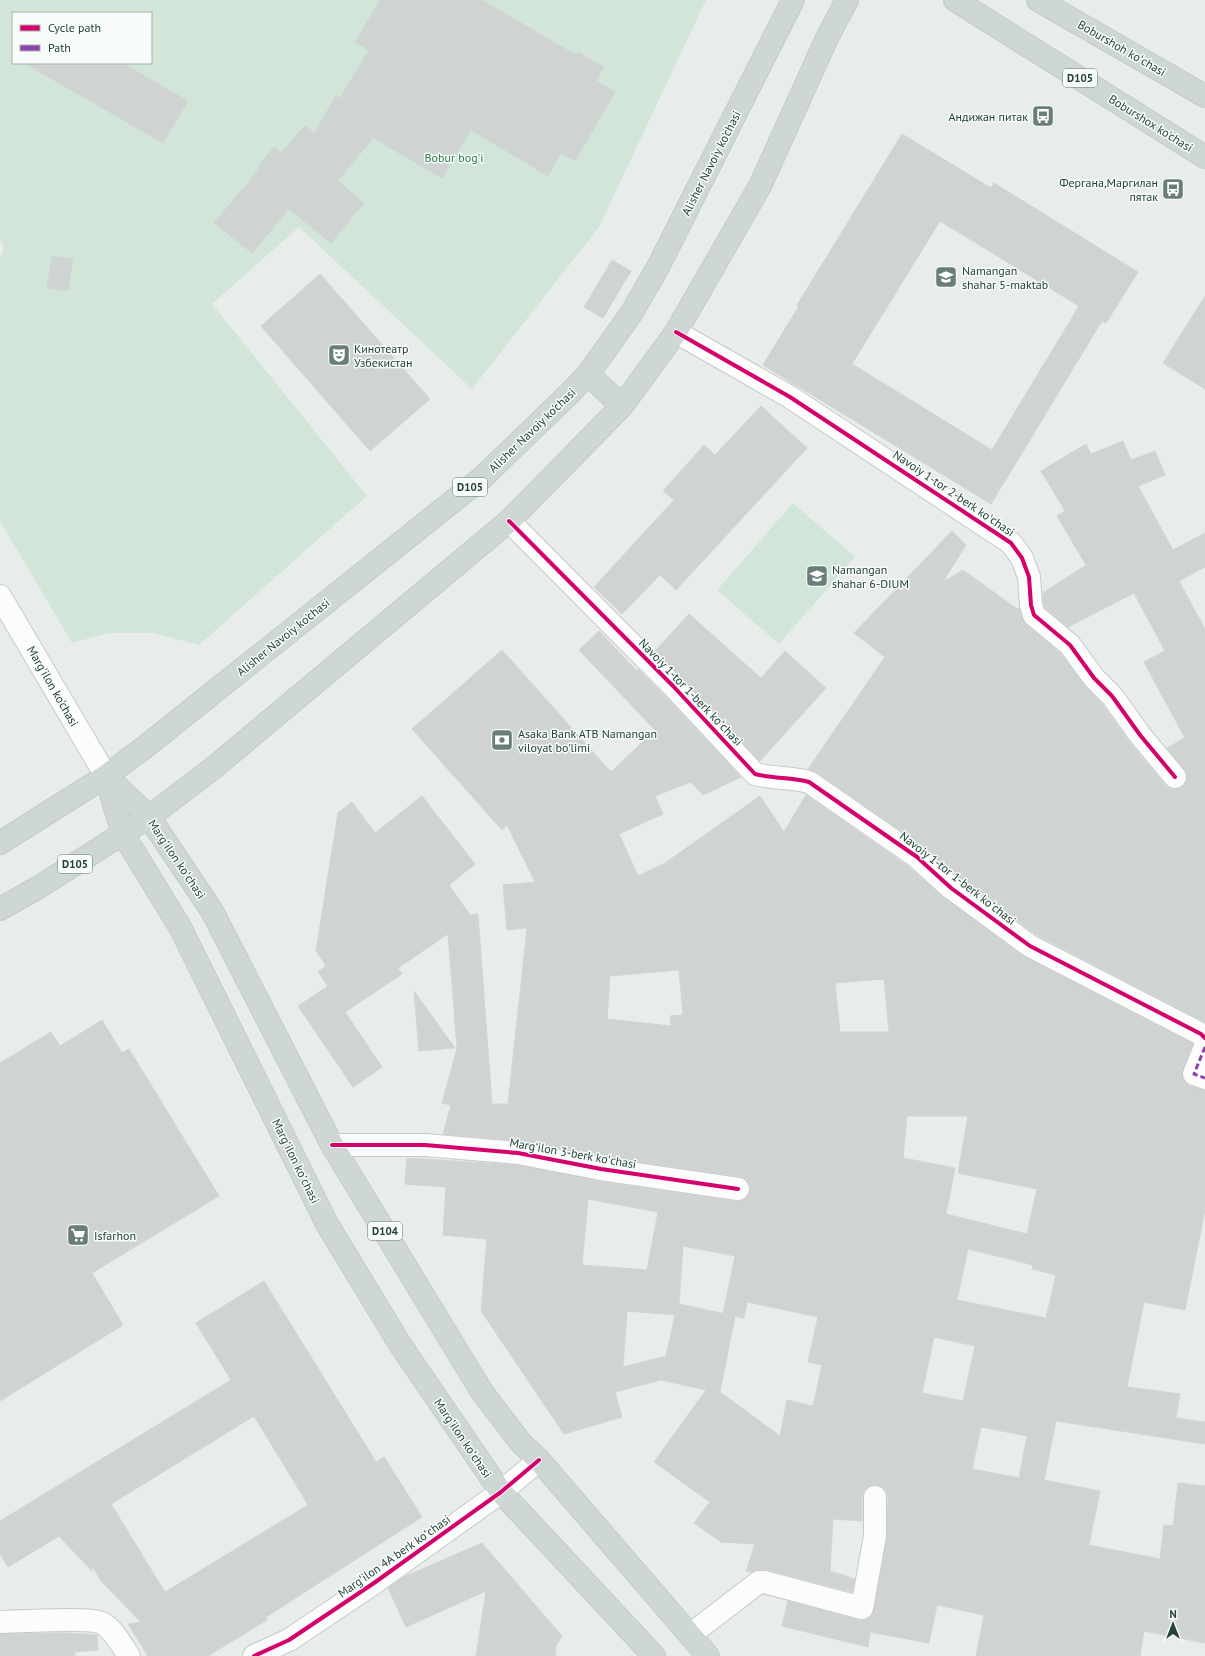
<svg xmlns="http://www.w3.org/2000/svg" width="1205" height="1656" font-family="'PT Sans',sans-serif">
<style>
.green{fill:#d1e6d8;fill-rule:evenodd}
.building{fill:#cfd4d2;stroke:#d1d6d4;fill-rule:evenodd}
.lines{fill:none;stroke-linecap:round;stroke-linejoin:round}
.minor-casing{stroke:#c5cac8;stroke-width:24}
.secondary-casing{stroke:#c3cbc8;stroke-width:24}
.primary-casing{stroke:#c3ccc9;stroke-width:24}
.minor{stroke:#fcfcfc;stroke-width:22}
.secondary{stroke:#fcfcfc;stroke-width:22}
.primary{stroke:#cfd7d5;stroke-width:22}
.quiet{stroke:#8e44ad;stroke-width:3;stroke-dasharray:6 3;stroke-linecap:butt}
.cycleway-casing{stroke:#f7fbf9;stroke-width:6}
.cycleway{stroke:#d6006c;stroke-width:4}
.labels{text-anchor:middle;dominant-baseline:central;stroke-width:3;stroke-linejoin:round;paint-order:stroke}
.shield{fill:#f7fbf9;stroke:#637a73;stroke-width:1}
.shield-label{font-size:11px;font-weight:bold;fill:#24423a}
.street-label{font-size:12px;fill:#24423a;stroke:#f7fbf9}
.poi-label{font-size:12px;fill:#24423a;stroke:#f7fbf9;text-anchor:start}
.park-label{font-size:12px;fill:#2d7a4b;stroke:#f7fbf9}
</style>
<rect width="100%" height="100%" fill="#e8edeb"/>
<path class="green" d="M0 0H706L599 227 472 389 299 227 212 304 367 496 199 645 154 633H109L72 643 0 521V260L4 247 0 240ZM13 13H151V63H13Z
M793 503 855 557 779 644 717 590Z"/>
<path class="building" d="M380 0H482L576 55 578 52 604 67 596 81 615 92 575 161 561 153 548 176 471 130 442 178 373 138 338 181 364 203 331 243 289 209 252 253 214 223 260 168 258 166 274 147 281 153 305 125 314 133 336 96 340 98 369 50 355 42Z
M24 63H122L188 101 163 143Z
M902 134 991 188 994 183 1138 272 1106 323 1102 321 991 504 763 365 799 306 797 305ZM940 221 1079 306 992 450 852 364Z
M52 256 73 259 68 291 47 288Z
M612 260 631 271 603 318 584 307Z
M320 274 430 399 370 451 261 326Z
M1205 296V389L1163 363Z
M761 406 807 448 676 590 660 575 622 614 594 587 674 500 663 491 704 445 715 455Z
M1123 441 1131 460 1155 451 1165 475 1138 486 1173 550 1205 533V567L1179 581 1205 629V1022L1037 935 959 878 924 847 816 772 808 769 885 657 854 633 952 531 966 545 943 582 963 570 1017 609 1019 608 1026 624 1061 654 1084 685 1102 704 1130 743 1165 785 1170 789H1177L1183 786 1187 781V774L1167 748 1185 738 1144 662 1165 651 1134 593 1068 627 1045 608 1043 603V593L1086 565 1057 516 1065 511 1041 471 1086 444 1091 454Z
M689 614 761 678 785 651 826 688 760 761 655 651Z
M599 631 637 671 638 669 664 695 741 777 703 795 691 782 655 796 663 814 619 834 638 876 665 863 760 796 784 832 806 795 909 867 944 898 1023 956 1193 1044 1182 1075 1184 1082 1189 1086 1205 1090V1210L1185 1310 1144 1302 1127 1387 1180 1394 1176 1418 1205 1422V1444L1056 1421 1044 1480 1100 1491 1089 1545 1160 1559 1164 1525 1173 1526 1178 1483 1205 1486V1643L1144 1631 1140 1656H976L984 1615 937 1605 929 1643 870 1632 868 1647 782 1626 788 1601 859 1620H866L872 1616 874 1610 887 1538 888 1497 886 1490 881 1486 875 1485 869 1486 864 1490 862 1497V1521L833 1519 830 1571 855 1579 852 1592 767 1570H759L751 1572 746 1571 755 1544 721 1542 694 1523 710 1502 654 1462 706 1390 661 1380 615 1392 622 1417 564 1434 481 1311 487 1239 443 1235 446 1187 405 1184 407 1158 516 1165 599 1181 736 1201 743 1200 748 1196 750 1191V1185L746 1179 740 1177 603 1157 520 1141 443 1134 451 1105 442 1103 457 1048 448 934 398 968 402 974 345 1012 382 1067 353 1087 298 1006 328 986 318 972 326 966 316 951 338 813 352 802 375 833 422 796 475 864 449 885 470 915 478 914 492 1104H508L527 928 507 930 503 885 535 882 507 825 502 830 412 729 502 650 611 772 655 730 579 650ZM679 970 683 1015 670 1016 671 1026 607 1019 610 976ZM884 979 889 1032H840L835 983ZM907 1116H968L958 1173 1037 1189 1027 1234 946 1214 955 1168 903 1158ZM588 1199 658 1212 647 1270 582 1265ZM683 1246 735 1256 723 1314 744 1318 747 1302 818 1317 808 1362 822 1365 813 1406 787 1400 780 1436 720 1392 735 1316 679 1304ZM968 1249 1033 1265 1032 1269 1056 1275 1046 1318 957 1300ZM627 1311 675 1315 666 1356 623 1367ZM934 1337 975 1346 963 1401 922 1393ZM981 1427 1027 1436 1019 1478 972 1469Z
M414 991 455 1048 419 1051Z
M102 1020 122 1053 129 1049 219 1196 92 1273 123 1325 0 1401V1063L51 1032 60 1046Z
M264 1281 376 1462 384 1457 422 1517 266 1617 267 1620 208 1656H148L128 1624 141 1622 101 1581 92 1565V1571L59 1536 8 1567 0 1554V1521L231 1380 196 1323ZM254 1416 308 1505 165 1592 111 1504Z
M482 1543 562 1636 556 1646 555 1656H476L486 1591 406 1627 388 1588 404 1577Z
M69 1633 97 1635 98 1650 75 1652V1656H0V1634Z"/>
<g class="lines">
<g class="minor-casing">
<path id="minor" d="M676 332 790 397 1011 543 1022 558 1029 577 1031 605 1034 615 1070 645 1094 678 1112 696 1140 735 1175 777
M509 521 673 686 755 774C774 779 791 777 809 782L917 857 951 888 1030 946 1201 1034 1205 1038
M1205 1047 1194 1074 1205 1078
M332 1145H425L518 1153 601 1169 738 1189
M0 1622C16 1622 91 1617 102 1623 113 1629 122 1645 129 1656
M690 1635 759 1582H764L862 1608 875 1536V1497
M254 1656 289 1640 374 1583 501 1492 539 1460"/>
</g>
<g class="secondary-casing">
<path id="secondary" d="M0 596 106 776"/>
</g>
<g class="primary-casing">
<path id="primary" d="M955 0 1205 157
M1038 0 1205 96
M588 374 622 406
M106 776 149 817 212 911 332 1145 482 1392 521 1443 539 1460 708 1656
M106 778 123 834 180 927 327 1224 401 1346 501 1492 654 1656
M0 843 106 776 145 747 482 478 573 390 588 374 631 314 658 267 793 0
M0 909 39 887 149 817 212 769 509 521 622 406 676 332 760 186 827 38 847 0"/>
</g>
<use href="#minor" class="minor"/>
<use href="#secondary" class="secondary"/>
<use href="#primary" class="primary"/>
<path class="quiet" d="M1205 1047 1194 1074 1205 1078"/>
<g class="cycleway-casing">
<path id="cycleway" d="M676 332 790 397 1011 543 1022 558 1029 577 1031 605 1034 615 1070 645 1094 678 1112 696 1140 735 1175 777
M509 521 673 686 755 774C774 779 791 777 809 782L917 857 951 888 1030 946 1201 1034 1205 1038
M332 1145H425L518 1153 601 1169 738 1189
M254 1656 289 1640 374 1583 501 1492 539 1460"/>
</g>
<use href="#cycleway" class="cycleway"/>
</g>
<defs>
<g id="bus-square" transform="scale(1.15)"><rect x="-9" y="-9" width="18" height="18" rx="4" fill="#697e78" stroke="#f7fbf9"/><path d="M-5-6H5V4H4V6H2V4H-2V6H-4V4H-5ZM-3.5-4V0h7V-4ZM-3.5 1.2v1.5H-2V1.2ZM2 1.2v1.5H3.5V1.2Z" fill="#fff"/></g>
<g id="school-square" transform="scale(1.15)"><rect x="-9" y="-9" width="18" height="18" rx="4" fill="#697e78" stroke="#f7fbf9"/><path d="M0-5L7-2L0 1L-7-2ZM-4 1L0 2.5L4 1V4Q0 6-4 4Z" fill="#fff"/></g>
<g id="theatre-square" transform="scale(1.15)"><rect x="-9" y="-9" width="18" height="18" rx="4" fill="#697e78" stroke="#f7fbf9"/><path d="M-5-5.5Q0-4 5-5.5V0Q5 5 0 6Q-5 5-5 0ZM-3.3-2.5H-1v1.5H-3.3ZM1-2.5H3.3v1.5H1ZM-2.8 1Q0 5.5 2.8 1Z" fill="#fff"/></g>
<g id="bank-square" transform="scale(1.15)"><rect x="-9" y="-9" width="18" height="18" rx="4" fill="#697e78" stroke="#f7fbf9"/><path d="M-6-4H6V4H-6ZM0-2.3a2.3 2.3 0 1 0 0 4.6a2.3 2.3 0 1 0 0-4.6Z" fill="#fff"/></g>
<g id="supermarket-square" transform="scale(1.15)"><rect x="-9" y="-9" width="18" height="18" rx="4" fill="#697e78" stroke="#f7fbf9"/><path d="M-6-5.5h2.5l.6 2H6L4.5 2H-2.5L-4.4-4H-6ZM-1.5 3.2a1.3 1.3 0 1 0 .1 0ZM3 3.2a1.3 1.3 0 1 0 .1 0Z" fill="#fff"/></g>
</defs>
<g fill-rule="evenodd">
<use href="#bus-square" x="1043" y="116"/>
<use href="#bus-square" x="1173" y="189"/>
<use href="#school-square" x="946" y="277"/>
<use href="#theatre-square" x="339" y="355"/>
<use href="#school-square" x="817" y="576"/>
<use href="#bank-square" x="502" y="740"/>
<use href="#supermarket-square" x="78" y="1235"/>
</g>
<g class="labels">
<g class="shield">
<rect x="1063" y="69" width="34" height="18" rx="3"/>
<rect x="453" y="478" width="34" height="18" rx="3"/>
<rect x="58" y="855" width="34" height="18" rx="3"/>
<rect x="368" y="1222" width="34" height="18" rx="3"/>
</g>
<g class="shield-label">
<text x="1080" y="78">D105</text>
<text x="470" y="487">D105</text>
<text x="75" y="864">D105</text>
<text x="385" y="1231">D104</text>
</g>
<g class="street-label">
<text transform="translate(1122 48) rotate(30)">Boburshoh koʻchasi</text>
<text transform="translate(1151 123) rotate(32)">Boburshox ko'chasi</text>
<text transform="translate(711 163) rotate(-63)">Alisher Navoiy ko'chasi</text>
<text transform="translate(532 430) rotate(-44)">Alisher Navoiy ko'chasi</text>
<text transform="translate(954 493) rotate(34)">Navoiy 1-tor 2-berk koʻchasi</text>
<text transform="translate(283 637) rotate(-39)">Alisher Navoiy ko'chasi</text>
<text transform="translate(53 686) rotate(60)">Marg'ilon ko'chasi</text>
<text transform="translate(691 692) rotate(46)">Navoiy 1-tor 1-berk koʻchasi</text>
<text transform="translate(177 859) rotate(56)">Margʻilon koʻchasi</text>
<text transform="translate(958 878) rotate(38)">Navoiy 1-tor 1-berk koʻchasi</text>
<text transform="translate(573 1153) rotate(10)">Margʻilon 3-berk koʻchasi</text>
<text transform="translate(296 1161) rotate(64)">Margʻilon koʻchasi</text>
<text transform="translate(463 1438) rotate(56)">Margʻilon koʻchasi</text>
<text transform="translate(394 1556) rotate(-35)">Margʻilon 4А berk koʻchasi</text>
</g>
<g class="poi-label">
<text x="1028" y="116" text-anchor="end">Андижан питак</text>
<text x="1158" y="182" text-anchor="end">Фергана,Маргилан<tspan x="1158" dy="14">пятак</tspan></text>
<text x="962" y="270">Namangan<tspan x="962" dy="14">shahar 5-maktab</tspan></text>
<text x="354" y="348">Кинотеатр<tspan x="354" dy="14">Узбекистан</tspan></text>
<text x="832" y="569">Namangan<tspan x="832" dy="14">shahar 6-DIUM</tspan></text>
<text x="518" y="733">Asaka Bank ATB Namangan<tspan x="518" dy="14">viloyat bo'limi</tspan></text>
<text x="94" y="1235">Isfarhon</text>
</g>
<g class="park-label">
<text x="454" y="157">Bobur bog'i</text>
</g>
</g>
<rect x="12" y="12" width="140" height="52" fill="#f7fbf9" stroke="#a3b1ad"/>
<rect x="20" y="25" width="20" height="6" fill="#d6006c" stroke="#a3b1ad"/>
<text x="48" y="32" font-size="12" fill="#24423a">Cycle path</text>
<rect x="20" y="45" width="20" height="6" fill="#8e44ad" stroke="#a3b1ad"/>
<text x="48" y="52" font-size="12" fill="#24423a">Path</text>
<g transform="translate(1173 1624)" stroke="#f7fbf9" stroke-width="3" paint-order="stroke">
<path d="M0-3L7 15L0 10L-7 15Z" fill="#24423a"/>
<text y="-6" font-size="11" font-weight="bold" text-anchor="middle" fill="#24423a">N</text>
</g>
</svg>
